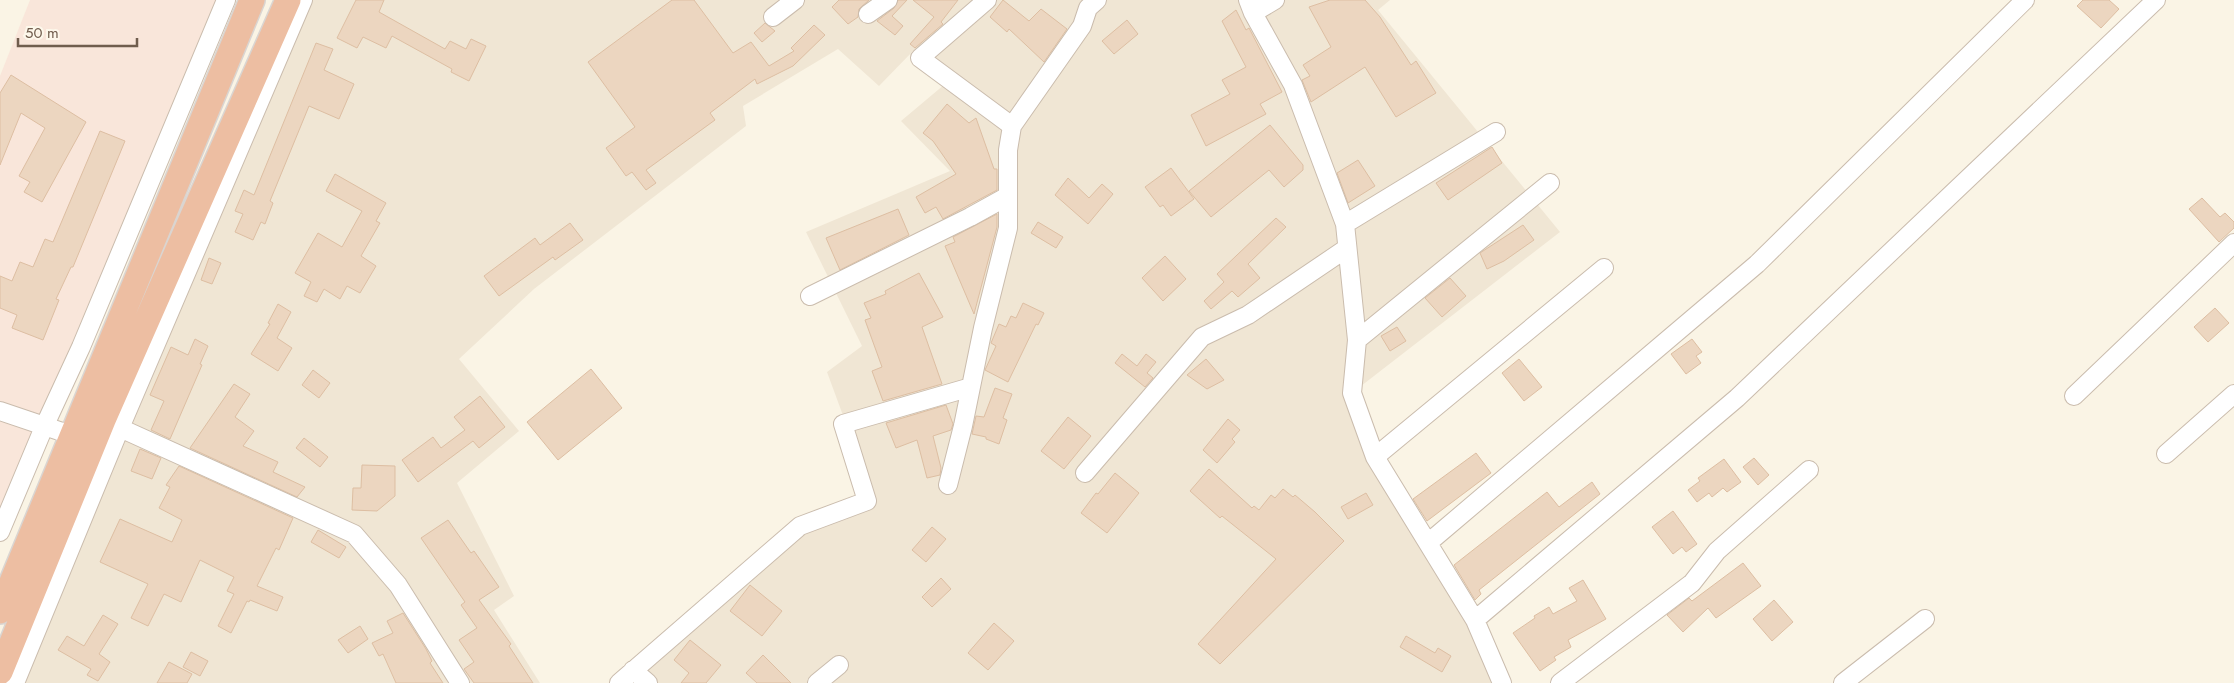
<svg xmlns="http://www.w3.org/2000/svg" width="2234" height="683" font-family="Jost,sans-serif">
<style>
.residential{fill:#f0e6d4}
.commercial{fill:#f9e6da}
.building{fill:#ecd6c0;stroke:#ddbea2}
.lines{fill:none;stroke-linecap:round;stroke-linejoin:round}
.minor-casing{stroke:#cabcad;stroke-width:20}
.highway-casing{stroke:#dad5d1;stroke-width:28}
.minor{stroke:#fff;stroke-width:18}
.highway{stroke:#edbea2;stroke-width:25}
</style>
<rect width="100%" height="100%" fill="#faf4e5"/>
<path class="residential" d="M303 0H1390L1378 10 1560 232 1352 393 1502 683H616L792 528 873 497 827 372 862 346 806 232 950 171 901 121 951 79 913 51 879 86 838 49 743 106 746 126 534 289 459 359 519 431 457 483 514 596 494 610 540 683H15Z"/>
<path class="commercial" d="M30 0H226L0 532V76Z"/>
<path class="building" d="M356 0H384L379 12 445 49 450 41 466 49 471 39 486 46 469 81 451 72 452 69 392 36 386 48 363 37 357 48 337 38Z
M672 0H694L733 53 751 42 769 66 794 51 791 48 814 25 825 35 793 66 757 84 755 79 710 113 715 120 646 170 656 183 646 190 632 172 626 176 606 148 635 127 588 62Z
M839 0H869L859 9 858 17 848 24 832 7Z
M898 0H907L892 16 903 26 895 35 877 21 894 8Z
M913 0H958L941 22 943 24 915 48 910 44 934 17Z
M1003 0 1029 21 1041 9 1067 29 1044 62 1009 29 1007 32 990 17Z
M1330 0H1365L1380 17 1411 65 1416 61 1436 93 1396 117 1365 67 1311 102 1302 80 1310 76 1303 65 1331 47 1309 7Z
M2083 0H2109L2119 9 2101 28 2077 6Z
M1236 10 1246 30 1249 28 1282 92 1260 104 1266 114 1206 146 1191 115 1230 94 1222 80 1246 67 1222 21Z
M1127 20 1138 34 1114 54 1102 41Z
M765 23 775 31 762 42 754 33Z
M316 43 333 49 324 70 354 84 339 119 309 106 270 201 273 203 265 224 261 222 253 240 235 232 243 214 235 211 244 190 254 195Z
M11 75 86 122 42 202 24 192 30 182 19 176 45 128 21 113 0 165V93Z
M947 104 969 123 976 118 994 169H997V190L943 219 936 207 925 213 916 197 956 174 933 141 923 133Z
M1270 125 1303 165V170L1284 187 1269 170 1211 217 1189 191Z
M100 131 125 141 73 267H71L56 299 59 300 43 340 12 328 17 315 0 308V276L12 281 20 262 33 267 45 239 53 242Z
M1492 147 1502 163 1448 200 1436 183Z
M1358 160 1375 186 1348 203 1337 173Z
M1171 168 1194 199 1171 216 1163 205 1160 207 1145 187Z
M335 174 386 203 376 221 380 223 361 256 376 266 360 293 347 286 340 299 324 289 317 302 304 296 311 282 295 273 318 233 342 247 362 211 326 191Z
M1068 178 1089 198 1102 184 1113 194 1088 224 1055 195Z
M2202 198 2220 217 2225 213 2234 222V228L2219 242 2189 209Z
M898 209 909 235 840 270 826 238Z
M997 214V227L974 314 945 246 955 242 953 237Z
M1276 218 1286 227 1248 264 1260 278 1238 297 1232 291 1211 309 1204 301 1224 282 1217 274Z
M1038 222 1063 237 1056 248 1031 233Z
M570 223 583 240 555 260 553 257 499 296 484 276 535 238 540 245Z
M1523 225 1534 240 1504 261 1487 269 1480 253Z
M1165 256 1186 279 1163 301 1142 278Z
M209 258 221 263 212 284 201 280Z
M919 273 943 317 922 327 942 384 883 401 872 371 882 367 865 320 871 318 864 303 886 294 885 291Z
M1450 278 1466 296 1442 317 1425 298Z
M1023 303 1044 313 1038 325 1036 324 1008 382 985 370 996 346 991 343 999 324 1006 327 1011 316 1016 318Z
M278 304 291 312 277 338 292 348 278 371 251 354 270 324 268 323Z
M2215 308 2229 323 2208 342 2194 327Z
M1397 327 1406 341 1390 351 1381 336Z
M195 339 208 346 200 364 202 365 170 439 151 430 164 401 150 395 171 347 188 355Z
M1692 339 1702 352 1696 356 1701 363 1686 374 1671 354Z
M1122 354 1137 366 1146 354 1156 362 1147 373 1153 378 1145 387 1115 363Z
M1206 359 1224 380 1207 389 1187 375Z
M1519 359 1542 387 1524 401 1502 373Z
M591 369 622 408 558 460 527 422Z
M313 370 330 383 319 398 302 385Z
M234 384 250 394 235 417 254 431 243 446 278 462 273 472 305 487 297 497 190 448Z
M995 388 1012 394 1003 418 1007 420 999 444 986 439V437L972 434 976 416 984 417Z
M480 396 505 427 479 448 473 441 418 482 402 460 433 437 441 448 465 430 454 417Z
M946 405 953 424 951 430 933 436 941 468 940 475 927 478 917 440 896 448 886 423Z
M1068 417 1091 436 1064 469 1041 451Z
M1228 419 1240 430 1232 439 1235 442 1217 463 1203 450Z
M304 438 328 457 320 467 296 448Z
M140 449 161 458 152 479 131 471Z
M1476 453 1491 473 1427 521 1413 499Z
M1754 458 1769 475 1758 485 1743 467Z
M1724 459 1741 482 1727 492 1723 488 1712 497 1709 493 1697 502 1688 490 1700 481 1698 478Z
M362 465 395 466V496L377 511 352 510 353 488H361Z
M179 466 293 518 279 550 276 548 257 586 283 597 277 611 250 600 249 602 247 601 231 633 218 626 234 594 227 591 234 577 200 560 181 602 164 594 148 626 131 618 148 584 100 562 120 519 172 542 182 520 159 508 170 487 166 485Z
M1209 469 1252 508 1254 506 1259 510 1271 495 1275 498 1283 489 1293 497 1295 495 1315 512 1344 541 1220 664 1198 644 1276 559 1222 516 1220 518 1190 491Z
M1115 473 1139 493 1107 533 1081 513 1096 493 1098 494Z
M1592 482 1600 494 1479 590 1481 594 1475 600 1454 565 1547 492 1559 507Z
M1366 493 1373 505 1348 519 1341 507Z
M1673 511 1697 544 1686 552 1682 547 1673 554 1652 527Z
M448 520 471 553 474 551 499 587 479 600 511 644 509 646 533 683H474L464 669 474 662 459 640 477 628 461 605 465 602 421 538Z
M932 527 946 539 926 562 912 550Z
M318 530 346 547 339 558 311 542Z
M1743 563 1761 586 1716 618 1708 608 1683 632 1667 615 1689 598 1692 601Z
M941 578 951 589 932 607 922 597Z
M1583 580 1606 619 1568 640 1571 647 1554 657 1556 660 1540 671 1513 633 1535 618 1534 616 1549 607 1553 614 1577 601 1569 588Z
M750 585 782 611 762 636 730 611Z
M1774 600 1793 622 1772 641 1753 619Z
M403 613 426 649 432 661 430 663 443 683H396L383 654 379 656 372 643 393 633 387 621Z
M103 615 118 624 99 654 110 662 98 681 87 675 91 669 58 650 67 636 84 646Z
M994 623 1014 641 988 670 968 653Z
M360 626 368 639 348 653 338 640Z
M1406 636 1435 653 1438 648 1451 656 1442 672 1400 647Z
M690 640 721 665 706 683H681L689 673 674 660Z
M191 652 208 661 200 676 183 667Z
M763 655 791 683H757L746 673Z
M169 662 192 674 187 683H157Z"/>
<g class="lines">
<g class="minor-casing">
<path id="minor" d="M987 0 920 58 1012 126
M1248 0 1253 13 1293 85 1345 224 1357 340 1352 393 1375 457 1475 620 1502 683
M1253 13 1275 0
M868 14 888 0
M773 17 795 0
M1345 224 1496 132
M810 296 970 217 1008 196
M1357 340 1550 183
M2074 396 2234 243
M0 411 74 436
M109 423 354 534 398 585 460 683
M2166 454 2234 394
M1375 457 1604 268
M1085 473 1202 337 1248 315 1347 248
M948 485 963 426 983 328 1008 228V150L1012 126 1082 26 1088 8 1097 0
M0 532 44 427 81 347 226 0
M1428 543 1757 264 2025 0
M1475 620 1737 398 2156 0
M633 670 648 683
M15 683 120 428 303 0
M619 683 800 526 867 501 843 424 971 387
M817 683 839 665
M1560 683 1692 583 1717 551 1809 470
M1843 683 1925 619"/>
</g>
<g class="highway-casing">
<path id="highway" d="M0 611 252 0
M0 672 103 420 288 0"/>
</g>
<use href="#minor" class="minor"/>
<use href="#highway" class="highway"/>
</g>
<path d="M18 38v8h119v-8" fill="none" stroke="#705d4d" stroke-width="2.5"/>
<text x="25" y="38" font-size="15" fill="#705d4d" stroke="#fdf8eb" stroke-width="4" paint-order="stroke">50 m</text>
</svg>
